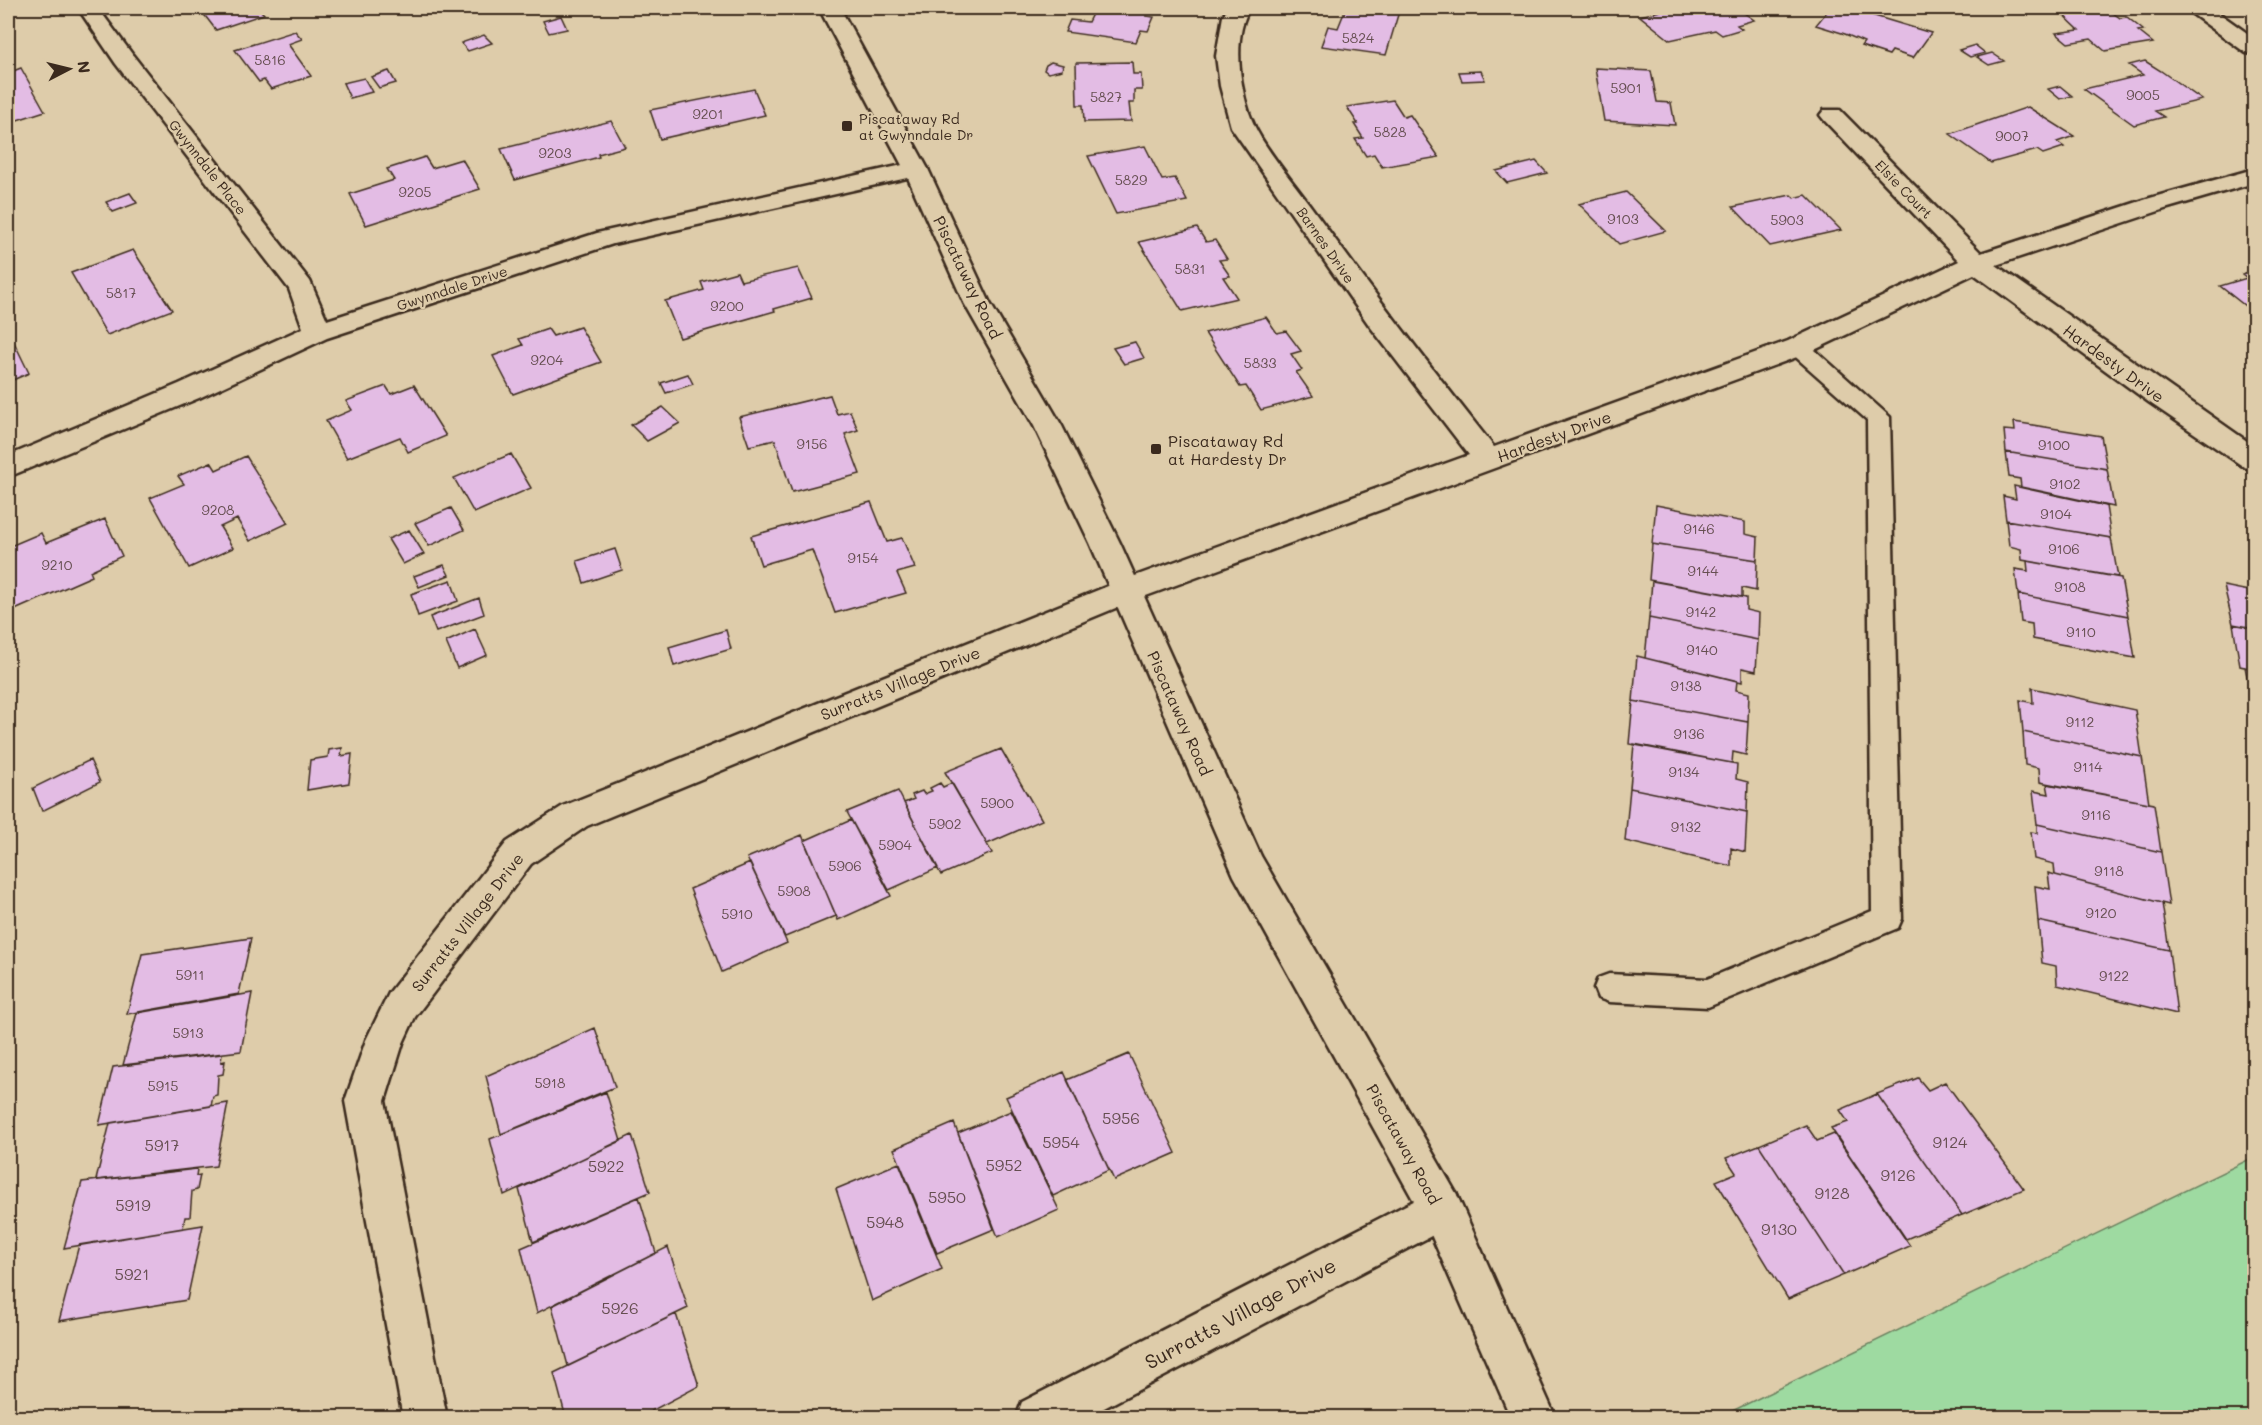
<svg xmlns="http://www.w3.org/2000/svg" width="2262" height="1425" font-family="Mali,sans-serif">
<style>
.green{fill:#9edaa1;stroke:#6c8260;stroke-width:1.5}
.building{fill:#e3bce4;stroke:#3b2a1e;stroke-width:1.5}
.lines{fill:none;stroke-linecap:round;stroke-linejoin:round}
.lane-casing{stroke:#3b2a1e;stroke-width:5}
.street-casing{stroke:#3b2a1e;stroke-width:5}
.primary-casing{stroke:#3b2a1e;stroke-width:5}
.lane{fill:#deccaa;fill-rule:evenodd}
.street{fill:#deccaa;fill-rule:evenodd}
.primary{fill:#deccaa;fill-rule:evenodd}
.poi-dot{fill:#3b2a1e;stroke:#deccaa;stroke-width:2}
.labels{text-anchor:middle;dominant-baseline:central;stroke-width:4.5;stroke-linejoin:round;paint-order:stroke}
.number-label{font-size:14px;fill:#654e50}
.far-poi-label{font-size:14px;fill:#3b2a1e;stroke:#deccaa;text-anchor:start}
.far-street-label{font-size:14px;fill:#3b2a1e;stroke:#deccaa}
.street-label{font-size:16px;fill:#3b2a1e;stroke:#deccaa}
.poi-label{font-size:16px;fill:#3b2a1e;stroke:#deccaa;text-anchor:start}
.near-number-label{font-size:16px;fill:#654e50}
.near-street-label{font-size:20px;fill:#3b2a1e;stroke:#deccaa}
</style>
<rect width="100%" height="100%" fill="#deccaa"/>
<filter id="ink" filterUnits="userSpaceOnUse"><feTurbulence type="fractalNoise" baseFrequency=".0167" numOctaves="2"/><feDisplacementMap in="SourceGraphic" scale="12" xChannelSelector="R" yChannelSelector="G"/><feConvolveMatrix kernelMatrix="1 2 1 2 8 2 1 2 1" color-interpolation-filters="sRGB"/></filter>
<g filter="url(#ink)">
<path class="green" d="M2254 1157V1417H1720Z"/>
<path class="building" d="M199 8H258L264 14 216 30Z
M1095 8H1150L1146 16 1154 17 1148 31 1141 30 1136 42 1065 32 1070 20 1088 22Z
M1346 8H1400L1386 55 1321 46 1328 26 1338 28Z
M1672 8H1737L1754 20 1737 25 1742 29 1722 35 1715 30 1670 40 1640 16Z
M1830 8H1848L1931 33 1913 58 1892 51 1889 55 1861 46 1864 42 1845 34 1816 25Z
M2056 8H2106L2120 18 2127 17 2143 30 2138 31 2153 43 2105 51 2091 39 2068 43 2056 33 2079 30Z
M561 16 567 29 549 33 543 21Z
M295 31 302 39 288 44 311 76 271 89 264 80 259 82 235 50Z
M484 35 492 43 468 51 461 43Z
M1975 45 1985 53 1970 57 1959 50Z
M1992 53 2004 61 1989 65 1977 57Z
M2145 61 2161 71 2202 100 2155 111 2164 117 2134 125 2084 89 2143 75 2129 65Z
M1051 62 1063 65 1062 70 1048 73 1044 70 1046 65Z
M1132 62 1133 74H1141L1142 90H1134V103H1129L1131 121 1084 122 1083 105H1077L1076 63Z
M21 68 45 111 8 123V73Z
M1595 68 1651 71 1657 102 1671 103 1675 125 1604 121Z
M389 71 396 83 379 88 371 77Z
M1481 71 1485 80 1462 81 1459 72Z
M364 78 372 92 350 98 343 83Z
M2060 86 2072 96 2060 99 2048 89Z
M754 89 765 115 660 139 650 110Z
M1393 100 1404 117 1410 115 1439 157 1382 167 1374 154 1366 156 1355 139 1363 138 1354 124H1358L1347 107Z
M2028 107 2074 136 2057 142 2064 147 2043 154 2037 150 1991 163 1950 134Z
M611 121 625 147 598 154 599 157 515 180 501 149Z
M1145 146 1162 180 1175 178 1187 201 1116 214 1088 156Z
M425 157 432 168 462 159 480 189 366 225 350 194 394 180 387 169Z
M1536 161 1547 173 1507 183 1496 171Z
M1626 192 1666 231 1619 244 1579 204Z
M130 193 137 203 113 212 106 202Z
M1791 195 1794 198 1806 195 1841 230 1770 246 1733 207Z
M1197 228 1206 242 1215 240 1227 259 1219 260 1230 276 1223 277 1237 298 1182 311 1139 242Z
M133 250 172 310 107 335 71 273Z
M798 268 812 298 774 309 775 311 680 338 665 301 704 290 701 282 737 272 741 281Z
M2254 270V313L2220 286 2247 278 2242 274Z
M1266 317 1277 333 1286 331 1301 351 1291 354 1302 370 1296 372 1313 396 1261 410 1246 386 1240 387 1205 333Z
M580 327 601 362 513 394 493 356 523 345 519 339 548 329 553 336Z
M12 338 29 373 8 382V340Z
M1135 342 1144 358 1124 364 1113 348Z
M688 374 693 384 666 393 661 383Z
M414 385 446 436 408 452 400 437 347 458 326 421 352 410 346 401 386 386 391 394Z
M830 395 837 414 850 411 858 430 845 434 860 474 792 492 775 440 749 446 739 417Z
M663 407 680 423 647 441 631 425Z
M2014 422 2101 436 2107 469 2006 452 2004 430 2015 431Z
M2006 452 2107 469 2114 507 2021 487 2020 479 2009 477Z
M511 454 531 488 474 513 454 478Z
M246 456 288 523 250 541 237 519 220 527 233 548 189 568 150 498 184 484 178 476 211 462 216 470Z
M2014 486 2106 506 2111 538 2006 520 2003 496 2016 499Z
M871 502 887 542 902 538 915 568 897 573 906 593 835 613 812 550 761 565 751 536Z
M1656 505 1745 522V534L1758 537 1757 560 1652 544Z
M451 508 464 530 429 546 415 523Z
M105 519 122 556 90 571 92 576 8 613V547L41 533 46 543Z
M2006 520 2111 538 2118 577 2022 560 2021 549 2009 546Z
M409 530 424 554 403 564 388 539Z
M1652 544 1757 560 1756 591 1742 588V597L1649 580Z
M615 549 622 570 584 583 577 561Z
M2027 561 2121 578 2128 616 2018 594 2015 569 2028 571Z
M444 565 449 575 419 587 414 576Z
M451 580 458 601 418 616 411 594Z
M1652 581 1746 598V610L1759 613 1758 640 1649 618Z
M2224 586 2254 592V628L2233 624Z
M2018 594 2128 616 2135 658 2033 639 2032 624 2021 622Z
M479 598 484 614 436 632 430 617Z
M1649 618 1758 640 1756 671 1742 668V682L1645 658Z
M2233 624 2254 628V669L2240 666Z
M475 629 487 655 457 668 446 642Z
M726 630 731 649 674 666 669 647Z
M1637 656 1737 681 1736 690 1749 693 1748 722 1633 701Z
M2245 667 2254 669V704H2253Z
M2032 688 2135 710 2142 757 2023 732 2020 700 2033 703Z
M1633 701 1748 722 1746 755 1733 752 1732 763 1629 744Z
M2023 732 2142 757 2149 803 2040 782 2039 768 2025 765Z
M1634 744 1737 764 1736 779 1748 782 1747 812 1630 788Z
M342 748 341 756 352 754 349 783 307 790 310 760 328 757 329 750Z
M1001 749 1042 820 987 844 945 772Z
M90 760 100 782 42 811 33 788Z
M940 783 943 787 952 783 992 853 941 875 904 803 914 799 912 795 922 791 924 794 932 791 930 788Z
M2047 784 2154 804 2161 852 2037 824 2033 791 2049 794Z
M1630 788 1747 812 1745 852 1731 848V866L1625 841Z
M898 791 938 868 889 890 847 812Z
M851 820 891 896 838 920 804 841Z
M2037 824 2161 852 2169 905 2055 875 2054 864 2034 859 2031 832 2037 833Z
M802 835 836 916 785 937 747 858Z
M750 863 787 943 722 972 690 889Z
M2048 873 2162 903 2169 950 2038 921 2035 886 2050 889Z
M2038 921 2169 950 2177 1014 2057 985 2056 966 2042 963Z
M251 938 239 994 127 1014 142 954Z
M252 993 241 1051 123 1065 137 1013Z
M595 1028 615 1087 501 1134 486 1076Z
M222 1054 221 1062 225 1061 223 1074 218 1075 217 1095 213 1096 211 1106 99 1125 113 1067Z
M1129 1054 1176 1153 1114 1180 1067 1080Z
M1064 1072 1109 1170 1053 1196 1006 1097Z
M1918 1078 1928 1090 1945 1082 2024 1189 1962 1215 1877 1094Z
M606 1092 621 1141 504 1195 490 1139Z
M1877 1094 1962 1215 1906 1239 1831 1128 1848 1122 1840 1110Z
M228 1103 216 1166 96 1180 110 1123Z
M1011 1111 1059 1210 998 1237 958 1133Z
M954 1123 994 1229 937 1253 894 1149Z
M1806 1125 1817 1141 1834 1134 1910 1246 1844 1275 1759 1145Z
M632 1135 650 1192 533 1242 519 1189Z
M1759 1145 1844 1275 1788 1299 1716 1181 1736 1173 1726 1158Z
M899 1163 942 1269 872 1301 836 1189Z
M197 1169 196 1176 200 1175 197 1190 192 1191 190 1217H185L183 1228 64 1248 82 1182Z
M639 1197 656 1253 537 1313 521 1248Z
M203 1225 187 1300 59 1321 79 1245Z
M668 1247 688 1308 568 1366 552 1306Z
M676 1314 699 1386 638 1418H566L554 1373Z"/>
<g class="lines">
<g class="lane-casing">
<path id="lane" d="M1798 340 1806 342 1890 417 1902 919 1898 928 1708 1007 1609 1002 1598 998 1594 988 1598 978 1609 974 1707 979 1872 911 1867 420 1790 352 1787 347 1790 342Z"/>
</g>
<g class="street-casing">
<path id="street" d="M78 8H98L132 54 310 281 327 320 597 233 916 162 924 164 928 169 924 174 916 176 613 244 327 338 199 398 8 477V456L179 384 303 328 289 289 116 64Z
M1228 8H1250C1231 38 1240 96 1255 127 1267 152 1298 188 1315 212 1373 292 1432 369 1494 447L1788 341 1959 261 1824 120 1820 115 1824 110H1840L1981 253 2150 198 2254 169V183L2168 208 1996 265 2254 446V470L2244 467 2150 403 1974 274 1808 353 1135 600 587 826 531 864 415 1017 403 1043 385 1101 447 1418H403L345 1101 366 1040 389 993 507 842 563 806 1113 584 1469 455 1369 325 1231 127 1220 86 1216 56 1223 16Z
M2189 8H2212L2254 38V54L2246 53 2191 13Z
M1441 1187 1456 1193 1462 1208 1456 1223 1085 1418H1016L1022 1402Z"/>
</g>
<g class="primary-casing">
<path id="primary" d="M819 8H840L928 169 990 303 1062 426 1120 543 1261 856 1456 1193 1556 1418H1511L1426 1223 1234 876 1090 543 1034 426 964 303 904 169Z"/>
</g>
<use href="#lane" class="lane"/>
<use href="#street" class="street"/>
<use href="#primary" class="primary"/>
</g>
</g>
<g class="poi-dot">
<rect x="841" y="120" width="12" height="12" rx="3"/>
<rect x="1150" y="443" width="12" height="12" rx="3"/>
</g>
<g class="labels">
<g class="number-label">
<text x="1358" y="37">5824</text>
<text x="270" y="59">5816</text>
<text x="1626" y="87">5901</text>
<text x="2143" y="94">9005</text>
<text x="1106" y="96">5827</text>
<text x="708" y="113">9201</text>
<text x="1390" y="131">5828</text>
<text x="2012" y="135">9007</text>
<text x="555" y="152">9203</text>
<text x="1131" y="179">5829</text>
<text x="415" y="191">9205</text>
<text x="1623" y="218">9103</text>
<text x="1787" y="219">5903</text>
<text x="1190" y="268">5831</text>
<text x="121" y="292">5817</text>
<text x="727" y="305">9200</text>
<text x="547" y="359">9204</text>
<text x="1260" y="362">5833</text>
<text x="812" y="443">9156</text>
<text x="2054" y="444">9100</text>
<text x="2065" y="483">9102</text>
<text x="218" y="509">9208</text>
<text x="2056" y="513">9104</text>
<text x="1699" y="528">9146</text>
<text x="2064" y="548">9106</text>
<text x="863" y="557">9154</text>
<text x="57" y="564">9210</text>
<text x="1703" y="570">9144</text>
<text x="2070" y="586">9108</text>
<text x="1701" y="611">9142</text>
<text x="2081" y="631">9110</text>
<text x="1702" y="649">9140</text>
<text x="1686" y="685">9138</text>
<text x="2080" y="721">9112</text>
<text x="1689" y="733">9136</text>
<text x="2088" y="766">9114</text>
<text x="1684" y="771">9134</text>
<text x="997" y="802">5900</text>
<text x="2096" y="814">9116</text>
<text x="945" y="823">5902</text>
<text x="1686" y="826">9132</text>
<text x="895" y="844">5904</text>
<text x="845" y="865">5906</text>
<text x="2109" y="870">9118</text>
<text x="794" y="890">5908</text>
<text x="2101" y="912">9120</text>
<text x="737" y="913">5910</text>
<text x="190" y="974">5911</text>
<text x="2114" y="975">9122</text>
<text x="188" y="1032">5913</text>
<text x="550" y="1082">5918</text>
<text x="163" y="1085">5915</text>
</g>
<g class="far-poi-label">
<text x="859" y="118">Piscataway Rd<tspan x="859" dy="16">at Gwynndale Dr</tspan></text>
</g>
<g class="far-street-label">
<text transform="translate(208 167) rotate(52)">Gwynndale Place</text>
<text transform="translate(1904 189) rotate(46)">Elsie Court</text>
<text transform="translate(1326 245) rotate(55)">Barnes Drive</text>
<text transform="translate(452 288) rotate(-18)">Gwynndale Drive</text>
</g>
<g class="street-label">
<text transform="translate(968 277) rotate(64)">Piscataway Road</text>
<text transform="translate(2114 363) rotate(36)">Hardesty Drive</text>
<text transform="translate(1554 436) rotate(-20)">Hardesty Drive</text>
<text transform="translate(900 683) rotate(-22)">Surratts Village Drive</text>
<text transform="translate(1180 713) rotate(66)">Piscataway Road</text>
<text transform="translate(467 922) rotate(-52)">Surratts Village Drive</text>
<text transform="translate(1404 1144) rotate(61)">Piscataway Road</text>
</g>
<g class="poi-label">
<text x="1168" y="440">Piscataway Rd<tspan x="1168" dy="18">at Hardesty Dr</tspan></text>
</g>
<g class="near-number-label">
<text x="1121" y="1117">5956</text>
<text x="1061" y="1141">5954</text>
<text x="1950" y="1141">9124</text>
<text x="162" y="1144">5917</text>
<text x="1004" y="1164">5952</text>
<text x="606" y="1165">5922</text>
<text x="1898" y="1174">9126</text>
<text x="1832" y="1192">9128</text>
<text x="947" y="1196">5950</text>
<text x="133" y="1204">5919</text>
<text x="885" y="1221">5948</text>
<text x="1779" y="1228">9130</text>
<text x="132" y="1273">5921</text>
<text x="620" y="1307">5926</text>
</g>
<g class="near-street-label">
<text transform="translate(1240 1313) rotate(-28)">Surratts Village Drive</text>
</g>
</g>
<rect width="2262" height="1425" fill="none" stroke="#deccaa" stroke-width="30"/>
<rect x="15" y="15" width="2232" height="1395" fill="none" stroke="#3b2a1e" stroke-width="2" filter="url(#ink)"/>
<g transform="translate(69 69) rotate(83)" stroke="#deccaa" stroke-width="4.5" paint-order="stroke">
<path d="M0-4.5L10 22L0 15L-10 22Z" fill="#3b2a1e"/>
<text y="-9" font-size="16" font-weight="bold" text-anchor="middle" fill="#3b2a1e">N</text>
</g>
</svg>
